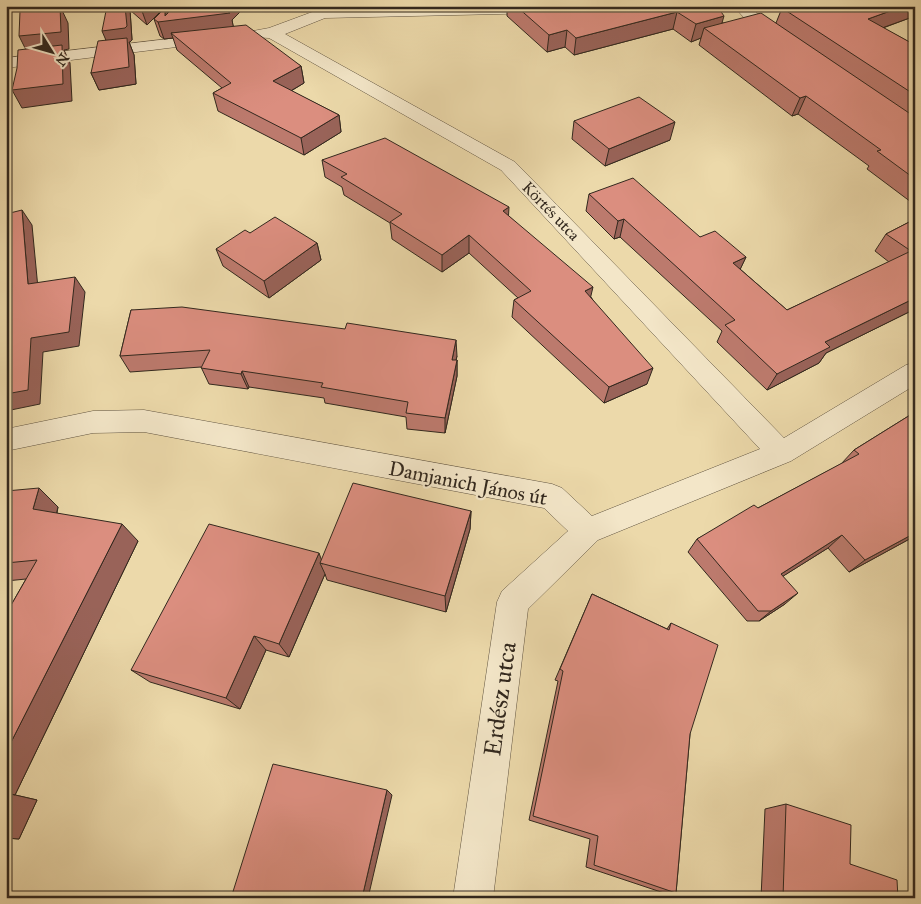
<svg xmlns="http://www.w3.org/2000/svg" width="921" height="904" font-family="'IM FELL Great Primer',serif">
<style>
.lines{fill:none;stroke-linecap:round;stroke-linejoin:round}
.minor-casing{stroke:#605441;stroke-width:1}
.minor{fill:#f3e6c8;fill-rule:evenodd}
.wall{fill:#bc7a6d;stroke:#32281e}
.shaded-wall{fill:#996359;stroke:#32281e}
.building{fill:#db8e7f;stroke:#32281e}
.labels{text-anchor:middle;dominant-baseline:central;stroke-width:4.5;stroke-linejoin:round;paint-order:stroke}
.far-street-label{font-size:16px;fill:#32281e;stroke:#f3e6c8}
.street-label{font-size:20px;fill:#32281e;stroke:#f3e6c8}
.near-street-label{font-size:24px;fill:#32281e;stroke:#f3e6c8}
</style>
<rect width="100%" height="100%" fill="#ecd9aa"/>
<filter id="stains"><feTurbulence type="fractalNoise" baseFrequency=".004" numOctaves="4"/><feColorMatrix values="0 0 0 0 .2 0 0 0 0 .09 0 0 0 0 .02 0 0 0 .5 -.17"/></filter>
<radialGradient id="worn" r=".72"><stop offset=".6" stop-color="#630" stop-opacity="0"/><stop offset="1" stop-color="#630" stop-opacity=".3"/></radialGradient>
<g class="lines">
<g class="minor-casing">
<path id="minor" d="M414 6H551L552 8 550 11 544 13 325 18 285 34 515 162 784 438 906 365 915 362V385L791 461 598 540 528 609 493 898H453L497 602 502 591 568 531 544 508 144 432 93 433 6 451V429L93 411 144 410 552 484 562 488 592 516 760 449 501 170 269 38 253 37 251 34 253 31 269 28 323 8Z
M734 6H751L759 16 788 38 786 41C769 46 744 19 734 6Z
M211 34 217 36 219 39 217 42 6 68V58Z"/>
</g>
<use href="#minor" class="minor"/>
</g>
<path class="wall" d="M107 6H166L147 25 130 10 132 40 130 42H129L134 55 136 84 99 90 91 73 106 40Z
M175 6H246L232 20 233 26 301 66 304 83 291 91 339 115 341 132 304 155 218 111 213 93 222 88 177 50 173 38 164 39 160 36 154 19 167 13Z
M507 6H717L722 23H776L782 8 915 6V16L883 28 915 45V205L867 169 869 166 798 114 792 116 699 45 701 38 691 42 673 29 574 55 565 47 547 52 507 16Z
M574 121 670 140 605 166 572 139Z
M322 160 508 215 591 297 647 384 604 403 512 317 514 300 518 298 469 253 442 272 392 239 390 223 344 195 342 187 325 177Z
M589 194 700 237 746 257 740 269 787 310 889 262 875 251 886 234 915 219V309L826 353 819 363 767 390 717 342 722 331 620 237 614 239 586 211Z
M250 233 317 243 321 260 269 298 223 266 216 249Z
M131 310 457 356 456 360H457V376L445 433 407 429 406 417 325 403 324 398 249 387 248 389 209 384 201 367 130 372 120 356Z
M915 412V536L849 572 828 548 783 576 785 604 759 621H747L688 552 697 539 758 508 841 464 854 450Z
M6 491 58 507 57 513 138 541 15 795 37 800 19 839 6 838V614L26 579 6 581Z
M471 511 470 529 446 612 327 580 325 574 289 657 266 650 240 709 150 682 131 670 322 560Z
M592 594 667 629 671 623 690 734 676 893H664L586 867 590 839 529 820 558 681 555 680Z
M786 804 850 864 898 898H761L765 809Z"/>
<path class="shaded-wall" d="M60 6 68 23 69 49 64 50 70 63 72 101 22 108 12 90 28 54 19 36Z
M125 6H128L130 10 132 40 130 42H129L134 55 136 84 99 90 91 73 108 45 102 31Z
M147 6H166L147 25 142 11Z
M224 6H246L232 20 234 30 171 33 173 38 164 39 158 22 165 16V8L170 20 222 8Z
M904 6H915V16L860 36 868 19Z
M677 12 673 29 574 55 576 38Z
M724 16 719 33 704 28 701 38 691 42 696 24Z
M567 30 565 47 547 52 549 35Z
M301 66 304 83 277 99 273 81Z
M806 96 798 114 792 116 800 98Z
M339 115 341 132 304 155 301 138Z
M675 122 670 140 605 166 609 149Z
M509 207 508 224 503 211Z
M22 210 32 225 39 299 28 284Z
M624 219 620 237 614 239 618 221Z
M469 235V253L442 272V255Z
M317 243 321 260 269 298 264 281Z
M746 257 738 274 733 263Z
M75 277 85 292 79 346 43 352 40 404 6 411V394L31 338Z
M593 287 589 304 585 291Z
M915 298V309L826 353 819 363 767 390 777 374 825 342Z
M456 340 457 356 452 376V360Z
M457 360V376L445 433V418Z
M653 368 647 384 604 403 609 387Z
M242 371 249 387 248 389 241 374Z
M39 488 58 507 53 527 33 509Z
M471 511 470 529 446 612 445 596Z
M122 524 138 541 15 795 6 793V752Z
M915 533V536L849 572 865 560Z
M842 535 828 548 769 585 781 574Z
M319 553 323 564 320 563 325 574 289 657 279 644Z
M798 593 785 604 759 621 771 611Z
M254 636 266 650 240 709 226 698Z
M387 790 392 795 368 898H362Z
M11 794 37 800 19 839 6 838V803Z"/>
<path class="building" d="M57 6H60L61 32 19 36 20 11Z
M107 6H125L127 26 125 28 102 31Z
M137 6H147L142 11Z
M175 6H224L222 8 230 13 158 22 154 19 165 8V16Z
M516 6H717L724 16 696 24 677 12 576 38 567 30 549 35Z
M788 6H904L868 19 915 45V95L782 8Z
M761 13 915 117V179L877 151 881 150 806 96 800 98 704 28Z
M246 25 301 66 273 81 339 115 301 138 213 93 231 83 171 33Z
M127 38 129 67 91 73 98 41Z
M62 45 63 84 12 90 17 68 18 50Z
M639 97 675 122 609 149 574 121Z
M385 138 509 207 503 211 593 287 585 291 653 368 609 387 514 300 531 291 469 235 442 255 390 222 402 214 341 177 347 174 322 160Z
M633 178 700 237 715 231 746 257 733 263 787 310 911 251 886 234 915 219V298L825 342 830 347 777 374 725 325 735 320 624 219 618 221 589 194Z
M22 210 28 284 75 277 69 332 31 338 28 390 6 394V214Z
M275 217 317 243 264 281 216 249 245 230 250 233Z
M182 307 345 329 347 323 456 340 452 360H457L445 418 406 413 408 402 321 387 323 383 242 371 241 374 201 368 210 350 120 356 131 310Z
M915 412V533L865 560 842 535 781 574 798 593 771 611H758L697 539 754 505 758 508 859 454 854 450Z
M353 483 471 511 445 596 320 563Z
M39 488 33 509 122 524 6 752V614L37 560 6 563V491Z
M209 524 319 553 279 644 254 636 226 698 131 670Z
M592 594 669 630 671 623 718 645 690 734 676 893 594 865 598 836 533 816 563 671 560 669Z
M273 764 387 790 362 898H231Z
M6 794H11L6 803Z
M786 804 851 825 850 864 897 880 898 898H783Z"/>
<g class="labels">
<g class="far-street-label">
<text transform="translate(551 211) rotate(46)">Körtés utca</text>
</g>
<g class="street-label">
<text transform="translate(468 483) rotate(11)">Damjanich János út</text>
</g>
<g class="near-street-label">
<text transform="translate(500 699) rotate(-82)">Erdész utca</text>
</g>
</g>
<rect width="921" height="904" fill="none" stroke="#ecd9aa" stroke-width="25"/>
<rect x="8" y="8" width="906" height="889" fill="none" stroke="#32281e" stroke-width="2.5"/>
<rect x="12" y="12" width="896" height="879" fill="none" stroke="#32281e"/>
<g transform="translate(52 52) rotate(127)" stroke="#f3e6c8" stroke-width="4" paint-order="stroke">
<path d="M0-4L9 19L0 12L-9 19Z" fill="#32281e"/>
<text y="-8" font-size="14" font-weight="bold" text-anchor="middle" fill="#32281e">N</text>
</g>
<rect width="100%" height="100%" filter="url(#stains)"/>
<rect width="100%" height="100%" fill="url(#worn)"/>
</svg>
